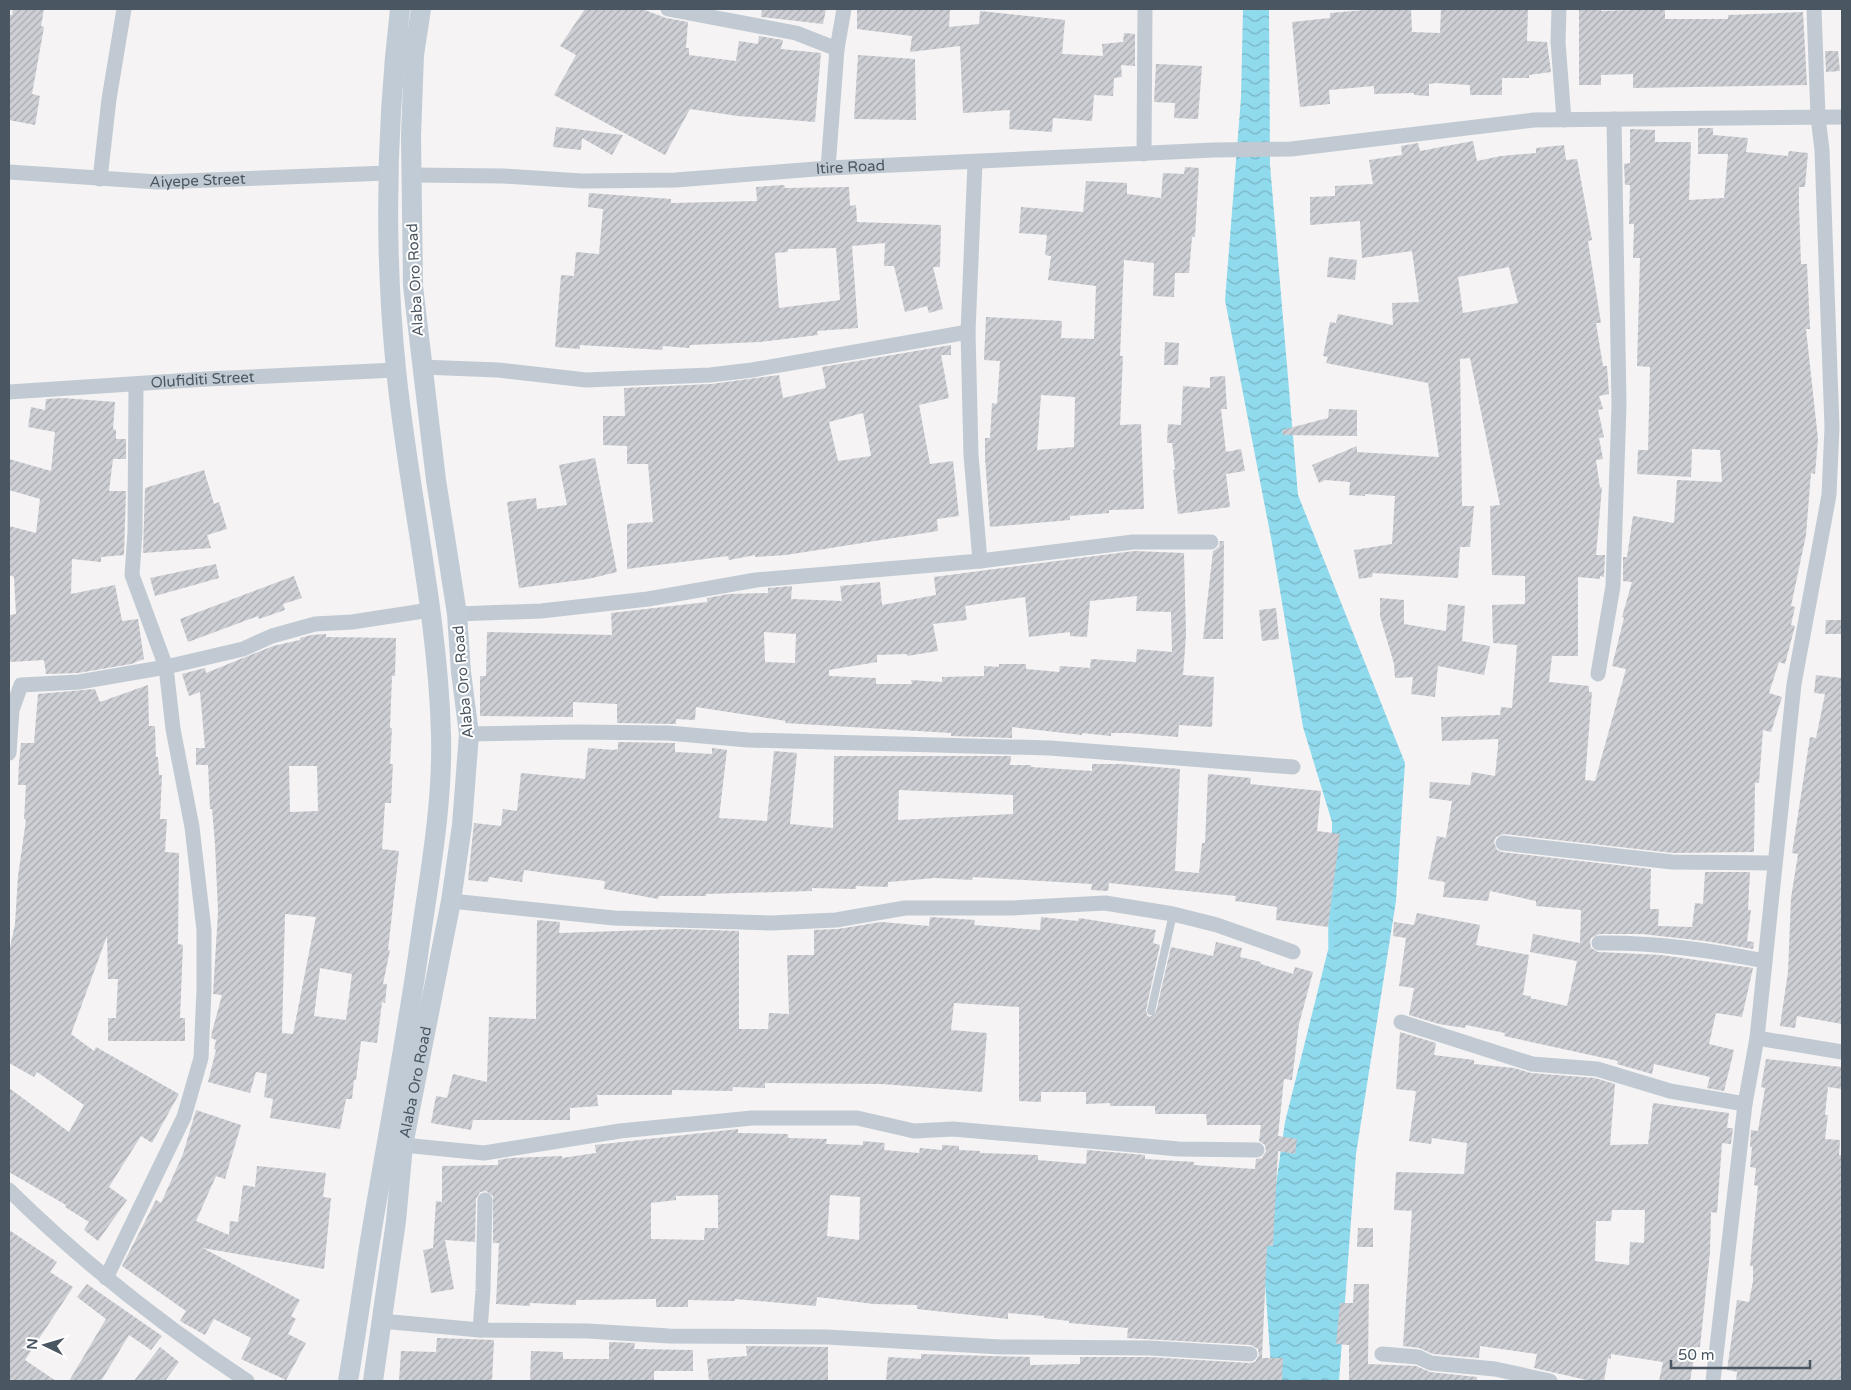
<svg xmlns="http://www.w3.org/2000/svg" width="1851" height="1390" font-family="'Varela Round',sans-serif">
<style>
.water{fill:url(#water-waves)}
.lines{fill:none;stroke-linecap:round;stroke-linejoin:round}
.stream{stroke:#90daee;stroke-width:5.5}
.building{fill:url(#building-hatch);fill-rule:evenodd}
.lane{stroke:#c1cad2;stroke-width:8}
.street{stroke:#c1cad2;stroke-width:15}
.secondary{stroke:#c1cbd6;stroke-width:20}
.labels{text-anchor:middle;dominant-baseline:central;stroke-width:4;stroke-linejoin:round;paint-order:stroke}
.street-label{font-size:15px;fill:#4a5661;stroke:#fff}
</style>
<defs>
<pattern id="water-waves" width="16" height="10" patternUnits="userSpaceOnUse" patternTransform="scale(1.25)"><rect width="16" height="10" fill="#90daee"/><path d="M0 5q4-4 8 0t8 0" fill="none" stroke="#78b4c4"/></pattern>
<pattern id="building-hatch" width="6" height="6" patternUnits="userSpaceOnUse" patternTransform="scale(1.25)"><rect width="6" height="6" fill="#cdcfd5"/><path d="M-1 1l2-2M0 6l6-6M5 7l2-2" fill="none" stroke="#a8abb0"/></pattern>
</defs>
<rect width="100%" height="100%" fill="#f5f3f3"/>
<path class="water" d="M1243 9H1269L1270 165 1298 495 1405 763 1396 901 1356 1154 1339 1381H1272L1264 1268 1285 1122 1331 938 1332 822 1303 727 1272 543 1225 300 1241 98Z"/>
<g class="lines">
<path class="stream" d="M1331 946V895"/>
</g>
<path class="building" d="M13 9H44L41 26 44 27 32 94 40 96 35 125 9 120V15H12Z
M585 9H642L666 18 688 22 686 48H689V55L736 61 739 41 758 44 759 36 783 40 781 49 821 53 815 122 738 116 690 109 665 155 554 95 576 55 560 46Z
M762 9H826L823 24 761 17Z
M857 9H950L949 27 979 24 980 11 1065 20 1062 54 1103 56 1102 44 1123 42 1124 33 1135 34V66L1121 65 1122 77 1114 78 1113 96 1094 95 1092 121 1053 118 1052 132 1009 129 1010 110 963 113 960 46 910 52 912 36 857 29Z
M1376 9H1411L1412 32 1440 33 1441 9H1528L1527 41 1547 42 1551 72 1529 75V78H1502V95H1470V85L1436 83 1429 84V96L1414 95V93L1374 94V86L1329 90 1330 104 1300 107 1292 22 1330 18V13Z
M1579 9H1601V11L1665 9V19H1728V15L1803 12 1807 85 1633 88V74L1601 75V85H1579Z
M1825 51H1838L1840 71 1826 72Z
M858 55 915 59 916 120 854 119Z
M1156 64 1202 66 1198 119 1174 118 1175 103 1154 102Z
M556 127 575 129 623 135 612 155 582 138 581 150 553 147Z
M1698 128H1713V135L1748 138 1746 152 1788 156 1789 151 1808 153 1805 187H1799V207L1801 264H1807L1810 329H1806L1818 439 1815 474 1811 473 1806 535 1791 606 1795 607 1791 625 1795 626 1785 664 1779 662 1769 693 1782 697 1771 732 1763 730 1759 783H1755L1754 852 1673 853 1504 834 1496 837 1494 842 1497 850 1502 852 1651 869 1650 909H1659L1658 926 1692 927 1695 903 1703 904 1705 872H1750L1748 910H1751L1747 941 1754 942 1753 949 1705 941 1642 934H1599L1591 938 1590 942 1591 948 1598 952 1661 955 1753 968 1742 1017 1716 1013 1709 1044 1734 1050 1724 1091 1707 1088 1710 1077 1654 1064 1652 1074 1617 1064 1618 1061 1504 1036 1505 1033 1466 1025 1465 1028 1439 1024 1409 1015 1414 988 1399 986 1406 938 1393 936 1394 922 1414 925 1417 913 1480 925 1476 945 1529 955 1523 995 1531 996 1530 998 1567 1006 1577 961 1530 952 1533 934 1580 943 1581 910 1536 906V901L1490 891 1488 901 1443 897 1445 882 1428 879 1437 836 1446 838 1452 801 1429 798 1430 782 1470 785 1472 772 1495 776 1498 746V739L1442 741 1441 717 1500 715 1501 707 1512 708 1517 645 1493 643 1492 605 1525 604V576L1492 575 1490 506 1500 505 1470 358 1460 359 1462 506H1474L1470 547H1460L1458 578 1373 573 1372 577 1359 579 1354 550 1392 544 1395 496 1365 494V496L1349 495 1350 482 1325 480 1319 483 1312 465 1357 446V452L1439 457 1428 383 1326 363 1328 357 1323 356 1330 322 1336 323 1338 314 1393 325 1392 303 1419 302 1412 251 1362 258 1360 221 1310 225V197L1335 196V186L1373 184 1369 160 1402 155 1401 146 1418 143 1420 151 1473 141 1477 161 1501 156 1536 153V148L1564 145 1566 160 1577 159 1592 240 1588 241 1601 323H1596L1603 366H1607L1609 394 1599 396 1603 409 1598 410 1604 437 1599 438 1603 459 1596 460 1600 488 1602 487 1596 555H1605L1604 577 1600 576V579L1578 577V656H1552L1549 682 1589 686V692H1592L1585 780 1595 781 1626 669 1612 666 1624 618 1622 617 1632 582 1623 581V557H1627L1633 516 1674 523 1677 480 1722 482 1720 450 1692 449 1691 477 1637 474 1638 450H1648L1650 367 1637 366 1640 258H1633L1634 224H1629L1630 185H1625L1624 164 1630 163V129L1655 130V142H1691L1689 200 1724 198 1728 154H1698ZM1509 267 1518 303 1463 313 1458 277Z
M1185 167 1199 168 1195 237H1192L1189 273H1175L1174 297 1153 296 1154 263 1124 260 1120 356H1123L1120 425 1141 424 1144 509 1109 510V513L1070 516V520L990 527 985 458V438H990L992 403 997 404 1000 361 984 360 986 317 1062 321 1061 338 1094 339 1096 286 1048 280 1051 256 1045 255 1047 235 1019 233 1021 207 1083 212 1086 181 1127 183V194L1161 198 1163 173 1184 174ZM1041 395 1075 397 1074 447 1037 450Z
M784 185 785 188 849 187 850 206 856 205 857 222 941 225 940 267H933L943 309 929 313 927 306 905 312 894 266H884L885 243 852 246 858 328 817 331 818 335 759 342 690 345 689 348 663 346 662 350 580 345V349L555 347 561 275 574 276 576 252 599 254 603 209 588 207 589 193 671 199V203L757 201 756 187ZM836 248 840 300 779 308 775 253 788 252V249Z
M1329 257 1357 260 1355 280 1327 277Z
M1165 342 1179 343 1178 365H1164Z
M951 345V355H941L949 398 919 405 930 464 953 461 959 516 937 519 938 531 786 555 755 557V555L729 560 728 556 627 569V524L653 522 648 464H627V446L603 445V416H625L624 388 711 384 779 375 783 398 826 388 822 367ZM863 413 871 456 838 461 829 422Z
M1225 376 1227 409H1221L1226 452 1241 449 1245 471 1226 474 1230 507 1178 514 1173 470 1175 469 1172 443H1167L1168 424 1181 425 1183 386 1210 388V377Z
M63 398 115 402 113 429 116 430V439H126V459H113L109 491H126L124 555 101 557V562L72 559 71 594 115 585 122 621 138 619 144 659 131 664 78 673 46 674 44 660 9 662V615L16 614 14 577 9 575V526L36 533 40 499 9 490V459L51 471 55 432 28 427 31 407 45 410 46 399Z
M1329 409 1357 410V436L1283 435 1282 430 1328 418Z
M595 458 617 572 588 579 519 588 507 502 536 498 537 509 567 505 559 465Z
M204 470 214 504 219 502 227 529 207 535 211 548 143 553 145 488Z
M1220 541H1224L1223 639H1203L1213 551 1219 547Z
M1134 551 1184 553 1186 635 1183 675 1214 677 1212 727 1179 725 1178 737 1128 733H1111V736L1082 733V735L1012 727V738L951 736V733L785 723 786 721 696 707 695 720 676 719V724L617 723V704L573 702V717L480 716V676H486L487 632 612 635 611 613 707 602V598L729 594 768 593V588L792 586 791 599 842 601 840 586 880 582 882 605 936 595 934 577ZM1137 596 1136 611 1171 612 1172 652 1137 649 1136 662 1091 659 1090 668 1060 666 1059 672 1026 669V664H999V667L984 666V676L942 677V682L911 680 912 684H876V678L829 676V670L877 662V655L907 654V656L938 651 933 624 967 620 965 606 1025 597 1029 637 1070 632V636L1087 637 1090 601ZM764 632 796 634 795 663 765 662Z
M216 564 219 578 155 596 150 578Z
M294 576 302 598 283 604 285 610 259 619 258 616 188 642 180 619Z
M1380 598 1404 600V624L1446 631 1448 604 1465 606 1462 641 1490 646 1484 675 1438 666 1435 697 1411 694 1413 677 1395 678 1394 664 1380 616Z
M1276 608 1279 639 1262 641 1259 610Z
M1826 620H1842V634H1825Z
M326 634V637L396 638 395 676H392L390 728H392L390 764H393L391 803H385L382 849 399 851 388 950H390L383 984H387L385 1003 382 1002 377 1043 361 1041 356 1080H354L352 1099H346L340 1129 270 1118 273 1099 264 1097 267 1074 256 1072 250 1093 208 1082 216 1050 214 1049 216 1040 211 1038 212 1032 222 995 213 994 218 912 215 844 212 809H210L208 765H196V748H205L200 692 189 696 182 674 205 668 206 673 273 646 300 640V638L311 635ZM289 766H317L318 811 290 812ZM285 914 316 917 293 1034 282 1033ZM320 968 352 974 346 1020 314 1016Z
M1816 675 1842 678V1024L1797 1016 1795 1028 1780 1026 1788 972 1791 898 1798 854 1792 853 1810 737 1816 738 1825 694 1814 693Z
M148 685 149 726H155L156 757H158L159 775H162L160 819H167L165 852 179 853 178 944 183 945 180 1018H185V1041H108V1018H116L118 979H108L107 936 71 1034 94 1051 96 1047 179 1094 152 1143 141 1136 109 1187 127 1200 98 1241 84 1230 89 1222 65 1207 66 1205 9 1172V1088L69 1132 84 1105 37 1072 34 1077 9 1063V952L15 924 18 876 26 820 24 819 26 785H18L19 763 21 743H34L38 694 95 689 100 702Z
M618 742 675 743V752L712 754V748L727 750 719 818 767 821 774 751 797 753 790 824 833 828 834 756H1011L1010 765H1031V767L1092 771V764H1120L1180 769 1175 871 1199 873 1202 843H1205L1208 774 1251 778 1250 784 1321 791 1317 831 1340 834 1328 927 1276 920 1277 907 1235 901 1236 896 1109 883 1108 891 1091 890 1092 884 973 877 972 880 935 878 888 882V887L856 886V889L812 888V891L706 894V896H659L658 899 604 889 605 881 524 870 522 882 489 877 488 882 468 880 474 823 501 826 503 809 517 811 521 773 585 779 588 748 614 750 618 749ZM899 790 1013 795V814L898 820Z
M930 917 975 920 974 925 1040 930 1041 917 1078 921 1079 918 1156 930 1153 943 1160 945 1146 1010 1147 1015 1150 1017 1156 1012 1171 947 1213 956 1216 942 1242 948 1240 957 1261 962V964L1293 974 1295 967 1313 972 1299 1024 1292 1080 1284 1079 1278 1136 1297 1139 1295 1154 1278 1151 1273 1246H1267L1262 1358H1283L1282 1381H886L888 1357 921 1359V1354L1030 1357V1365L1080 1364V1357H1150L1249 1363 1255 1362 1259 1355 1258 1349 1251 1345 1127 1338 1128 1328 1069 1323V1321L1044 1318V1316L1008 1313V1319L917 1309V1305L874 1304 817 1297 816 1306 735 1299V1301L688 1300V1307H656V1299L576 1300V1305L530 1303V1306L496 1304 499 1243H493V1196L486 1191 480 1192 476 1199 475 1242 445 1240 454 1289 431 1293 423 1250 433 1248 436 1201 442 1202V1166L498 1165V1160L510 1158 562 1156V1158L596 1153 595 1145 738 1129V1133L788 1134V1138L827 1139 826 1144 863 1145V1141L885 1143 884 1150 919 1153 920 1148 942 1150V1145L959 1146V1150L980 1151V1153L1038 1155V1160L1086 1164 1087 1150 1145 1155V1159L1194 1162V1165L1255 1169 1256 1159 1262 1158 1266 1151 1265 1145 1259 1141 1261 1125H1207L1206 1114H1155V1106H1110V1103L1086 1104V1092H1041V1102L1019 1101V1007L954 1003 951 1030 987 1033 982 1092 882 1084 765 1083V1088L733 1087 732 1091 672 1090V1095H597L598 1106 570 1108V1120H473L471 1130 431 1123 436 1096 447 1098 453 1074 487 1082 489 1017 536 1019 537 920 560 922 559 933 679 929 739 931V1029H768L769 1013 789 1014 787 955H814V930L838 929 881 922 929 926ZM718 1195V1228H705L704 1240 651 1239V1203L676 1200V1196ZM830 1195 860 1197 859 1240 827 1236Z
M1400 1032 1436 1043 1434 1055 1474 1060V1064L1514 1068 1531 1073 1595 1078 1615 1084 1610 1145 1648 1144 1653 1103 1729 1113 1727 1128H1733L1731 1144 1722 1143 1717 1213 1711 1212 1710 1252 1700 1347H1696L1690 1381H1659L1663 1362 1611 1354V1359L1608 1358 1604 1381H1591L1534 1368 1537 1354 1480 1346 1479 1358 1433 1354 1419 1348 1403 1346 1412 1211 1394 1210 1396 1172 1464 1174 1467 1143 1432 1138 1431 1144 1409 1141 1416 1091 1396 1089ZM1612 1210H1645L1644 1243 1630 1242 1629 1265 1595 1261 1596 1221H1611Z
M1766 1059 1842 1067V1089L1828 1087 1825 1115H1828L1825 1139 1840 1140 1839 1155H1842V1381H1736L1737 1372 1727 1370 1737 1300 1749 1302 1753 1281V1266H1750L1758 1186 1754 1185 1756 1168 1750 1167 1752 1147H1750L1751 1130 1758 1131 1765 1088 1761 1087Z
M196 1110 241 1125 225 1179 216 1176 196 1221 229 1235 230 1221 238 1222 243 1185 255 1187 257 1166 326 1173 323 1197 331 1198 324 1269 203 1248 300 1300 291 1316 296 1319 288 1334 306 1343 286 1380 241 1359 251 1338 214 1319 205 1335 180 1321 186 1311 122 1266 156 1200 161 1203 183 1154Z
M1358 1228H1373V1247H1357Z
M9 1230 57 1262 50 1272 73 1287 25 1360 56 1381H9Z
M87 1284 162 1336 151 1350 129 1335 101 1381H69L106 1319 77 1297Z
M1354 1284H1369L1368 1364 1416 1366 1430 1372 1477 1377V1381H1349V1345L1336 1344 1340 1303H1353Z
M437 1338 494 1340 492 1381H399L401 1351 436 1352Z
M609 1342 635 1343 634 1349 693 1350V1371H654V1381H530L531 1351 563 1352V1359H609Z
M746 1346 828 1347V1381H709L707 1359 747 1356Z
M160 1347 179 1362 165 1381H134Z"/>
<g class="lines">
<path class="lane" d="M1151 1011 1173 914"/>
<g class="street">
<path d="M668 9 796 33 837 49"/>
<path d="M1559 9 1558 42 1564 120"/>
<path d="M1144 154 1145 9"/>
<path d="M975 163 968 332 971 455 980 561"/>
<path d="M828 168 837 49 844 9"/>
<path id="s1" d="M9 172 158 182 387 173"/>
<path id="s2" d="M411 175 503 176 582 181 676 180 828 168 1214 150 1291 149 1534 120 1842 117"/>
<path d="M100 179 109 99 124 9"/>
<path d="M421 367 498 370 586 380 710 375 752 370 968 332"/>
<path id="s3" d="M9 392 207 379 396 370"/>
<path d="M457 614 541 611 648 599 756 580 980 561 1133 542H1211"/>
<path d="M1598 674 1613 586 1619 405 1614 119"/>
<path d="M469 734 576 732 668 733 748 740 1050 748 1293 767"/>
<path d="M9 753 12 710 21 685 79 682 166 667 243 649 272 636 315 624 352 622 430 610"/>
<path d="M1503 843 1672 862 1774 863"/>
<path d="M451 901 614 918 771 923 836 920 905 908H1012L1105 903 1173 914 1217 925 1293 952"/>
<path d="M1599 943C1656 942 1710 950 1765 961"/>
<path d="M1401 1022 1532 1064 1597 1069 1670 1091 1745 1104"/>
<path d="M1757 1038 1842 1052"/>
<path d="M403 1145 484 1153 620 1131 752 1118H857L914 1131 953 1129 1179 1149 1257 1150"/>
<path d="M9 1190C81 1261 162 1325 247 1381"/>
<path d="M106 1278 184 1117 201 1058 204 990V930L192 827 173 729 166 667 132 575 135 532 136 385"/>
<path d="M381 1321 480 1330 588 1331 669 1336 827 1337 1001 1347 1150 1348 1250 1354"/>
<path d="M480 1330 483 1290 485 1200"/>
<path d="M1382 1354 1418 1357 1431 1363 1495 1369 1550 1381"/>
<path d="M1713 1381 1745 1104 1757 1038 1794 684 1829 495 1832 427 1822 150 1818 117 1814 9"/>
</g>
<g class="secondary">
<path d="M348 1381C357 1329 364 1276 373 1223 388 1134 405 1045 418 956 428 883 443 809 441 735 438 612 408 491 396 369 384 249 386 129 400 9"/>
<path id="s4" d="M373 1381 396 1221 403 1145 451 901 462 825 469 734 461 672 457 614 436 480 413 286 411 136 414 55 421 9"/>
</g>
</g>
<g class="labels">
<g class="street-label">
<text stroke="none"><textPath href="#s2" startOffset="440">Itire Road</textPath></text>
<text stroke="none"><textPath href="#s1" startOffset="189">Aiyepe Street</textPath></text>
<text transform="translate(415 280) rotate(-93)">Alaba Oro Road</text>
<text stroke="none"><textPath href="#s3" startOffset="194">Olufiditi Street</textPath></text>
<text transform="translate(463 682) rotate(-95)">Alaba Oro Road</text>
<text stroke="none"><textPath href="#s4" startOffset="302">Alaba Oro Road</textPath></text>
</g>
</g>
<rect width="1851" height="1390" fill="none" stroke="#4a5661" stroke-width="20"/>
<g transform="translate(45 1345) rotate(275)" stroke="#ffffff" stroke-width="4" paint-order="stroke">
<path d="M0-4L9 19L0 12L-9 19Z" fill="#4a5661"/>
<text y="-8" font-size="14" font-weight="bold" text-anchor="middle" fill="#4a5661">N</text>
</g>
<path d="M1671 1360v8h139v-8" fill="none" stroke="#4a5661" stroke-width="2.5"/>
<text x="1678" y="1360" font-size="15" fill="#4a5661" stroke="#ffffff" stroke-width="4" paint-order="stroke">50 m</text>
</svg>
